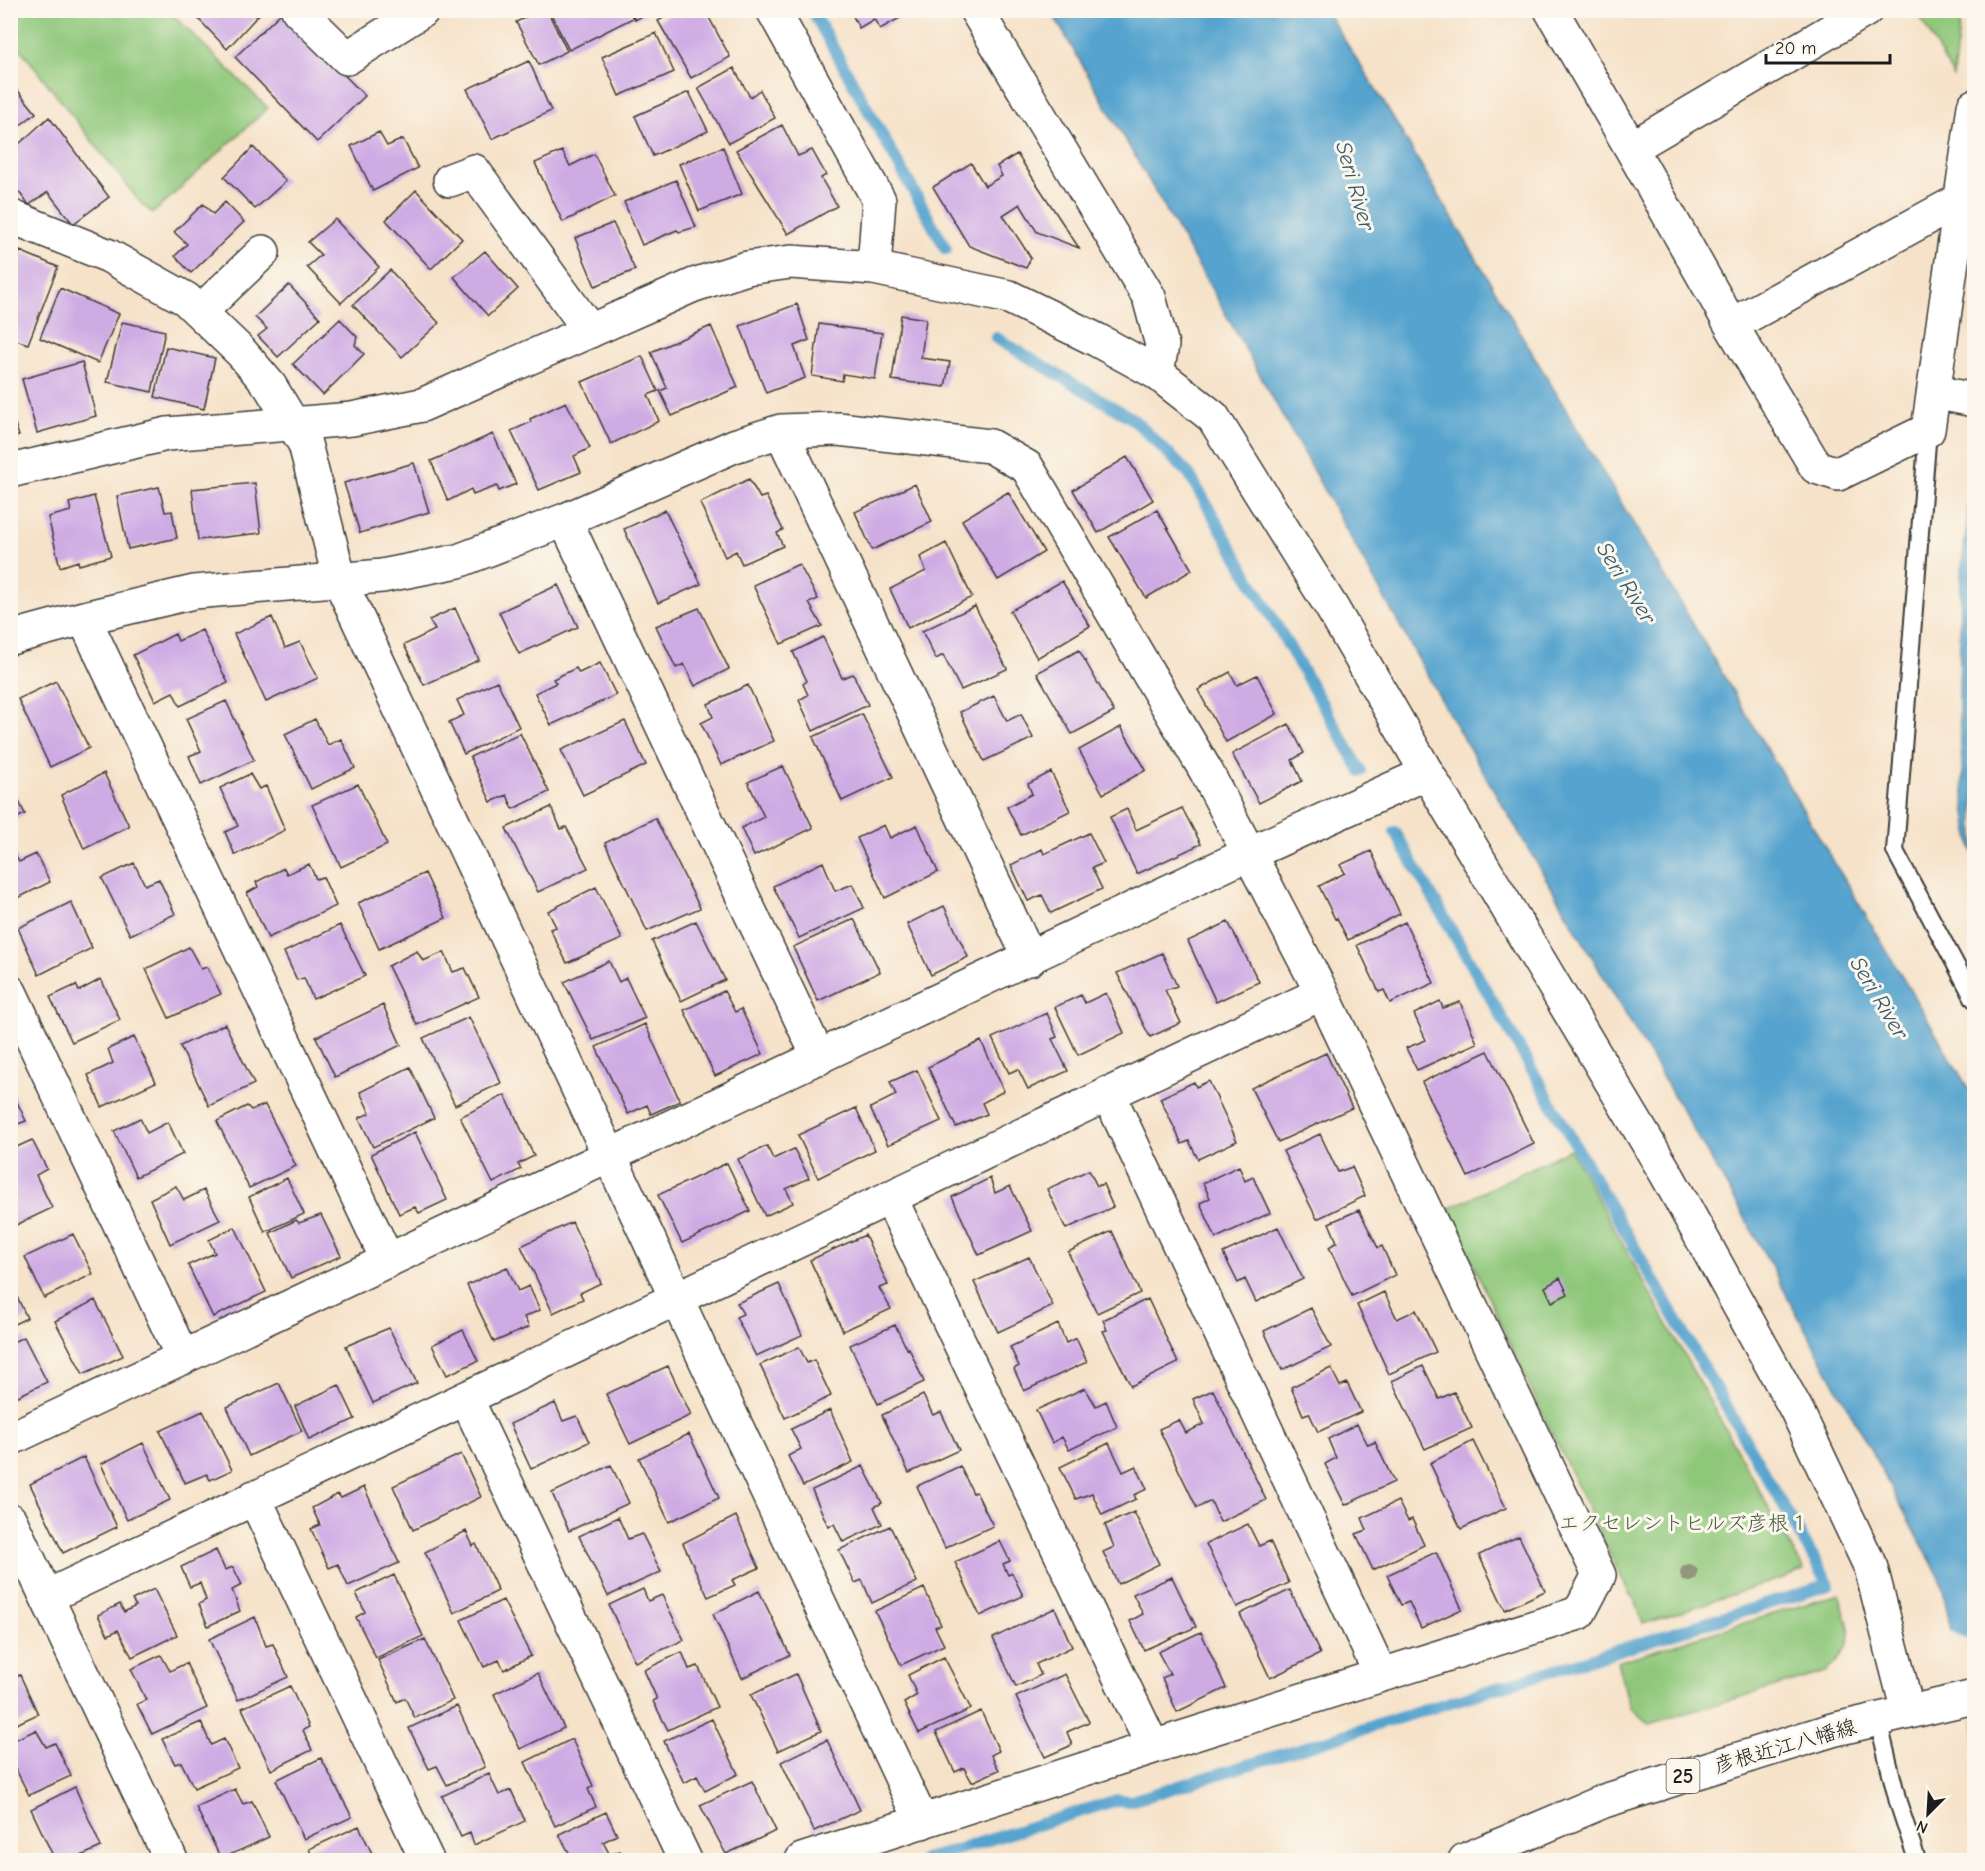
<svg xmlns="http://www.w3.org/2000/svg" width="1985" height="1871" font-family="'Comic Neue','Klee One',sans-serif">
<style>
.green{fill:#8fc77a;stroke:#56724b;stroke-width:1.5}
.water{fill:#55a3ce;stroke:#386075;stroke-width:1.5}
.pier{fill:#f6e2c9}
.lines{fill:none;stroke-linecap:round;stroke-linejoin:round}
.stream{stroke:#55a3ce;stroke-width:12}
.building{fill:#cfabe4}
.service-casing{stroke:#3d3a36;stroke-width:20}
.minor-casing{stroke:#3d3a36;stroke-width:36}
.tertiary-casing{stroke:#3d3a36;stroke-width:36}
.primary-casing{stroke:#3d3a36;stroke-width:36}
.service{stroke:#fff;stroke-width:16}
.minor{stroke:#fff;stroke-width:33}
.tertiary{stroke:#fff;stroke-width:33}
.primary{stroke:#fff;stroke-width:33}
.tree{fill:#94967c}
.labels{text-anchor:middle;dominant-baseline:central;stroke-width:6;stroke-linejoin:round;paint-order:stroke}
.shield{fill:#fbf7ec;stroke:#5f5e5a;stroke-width:1.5}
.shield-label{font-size:20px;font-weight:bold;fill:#1c1c1c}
.park-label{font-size:21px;fill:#44583d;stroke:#fbf7ec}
.street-label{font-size:21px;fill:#1c1c1c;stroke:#fbf7ec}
.water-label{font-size:22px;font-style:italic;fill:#36596c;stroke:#fbf7ec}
</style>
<rect width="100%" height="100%" fill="#fbf7ec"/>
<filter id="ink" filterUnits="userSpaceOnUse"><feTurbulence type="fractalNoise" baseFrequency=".0167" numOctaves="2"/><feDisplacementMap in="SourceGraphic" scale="12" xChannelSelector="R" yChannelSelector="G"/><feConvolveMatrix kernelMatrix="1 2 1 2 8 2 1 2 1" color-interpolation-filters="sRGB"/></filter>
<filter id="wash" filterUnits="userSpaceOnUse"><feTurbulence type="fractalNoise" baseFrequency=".008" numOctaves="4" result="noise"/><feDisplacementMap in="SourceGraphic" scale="24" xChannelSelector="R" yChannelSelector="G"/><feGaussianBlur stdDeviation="1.35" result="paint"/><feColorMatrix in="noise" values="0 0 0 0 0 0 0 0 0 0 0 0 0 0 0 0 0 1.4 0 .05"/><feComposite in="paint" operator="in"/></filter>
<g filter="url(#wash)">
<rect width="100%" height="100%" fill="#f6e2c9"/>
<path class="green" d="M11 10 169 11 268 108 153 213 142 205 11 37Z
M1917 11H1961L1953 76Z
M1570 1149 1804 1571 1643 1624 1634 1599 1629 1593 1533 1394 1448 1209Z
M1839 1594C1851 1637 1860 1639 1826 1672L1649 1724 1630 1707 1617 1662Z"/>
<path class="water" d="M1051 11H1326L1377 91 1974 1098V1745L1941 1580 1739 1207 1449 714 1215 295Z
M1974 450V854L1971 848 1964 799 1959 707 1961 580Z"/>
<path class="pier" d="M1948 1630 1965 1638 1974 1636V1745L1972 1746Z"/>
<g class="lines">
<path class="stream" d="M812 10 946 249
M996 338 1133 419 1189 474 1361 771
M924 1860 1117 1800 1131 1801 1829 1585 1395 832"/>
</g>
<g id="blocks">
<path class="building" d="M190 10H263L227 49Z
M541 10H547L567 51 539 65 516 22Z
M549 10H628L633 18 569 50Z
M630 10H654L635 20Z
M677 10H705L730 57 691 78 658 21Z
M850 10H914L880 29 874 19 859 28Z
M282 12 365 96 317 142 235 57Z
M656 33 674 72 619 96 602 57Z
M529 61 551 111 492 139 467 89Z
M734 68 750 97 760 90 775 118 729 143 698 88Z
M10 81 36 113 10 133Z
M689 92 708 131 653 156 635 116Z
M49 117 109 197 73 224 48 192 29 205 10 181V152Z
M782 125 798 156 812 150 826 175 821 178 837 206 788 234 736 150Z
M379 132 387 146 403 139 418 168 373 191 351 146Z
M253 147 286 181 255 209 224 177Z
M723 147 742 194 699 211 679 164Z
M562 151 570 166 594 154 615 196 563 222 535 163Z
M1017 154 1079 248 1037 232 1020 204 1003 215 1031 258 1026 268 969 246 933 187 971 163 985 186 1002 176 997 166Z
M676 180 696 227 679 232 677 230 642 245 624 202Z
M416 190 462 239 431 269 386 220Z
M225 202 244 222 191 273 175 256 187 244 174 232 203 204 213 214Z
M335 219 379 267 341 303 307 267 321 255 308 242Z
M613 223 635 270 595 286 575 238Z
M20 251 58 267 28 344 10 338V272Z
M485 251 518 289 488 316 454 277Z
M390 270 439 323 402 357 353 305Z
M289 285 320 318 278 357 258 336 267 329 255 317Z
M60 288 119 314 98 363 40 338Z
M797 304 809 340 794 346 805 378 766 393 740 326Z
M901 315 926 319 921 358 950 362 945 387 892 380Z
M340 319 357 337 355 345 364 354 323 395 293 364Z
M122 322 165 331 152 392 107 382Z
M819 324 882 333 875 379 843 374 842 381 812 376Z
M711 326 738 387 672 416 660 391 667 388 651 352Z
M166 347 215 358 204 409 155 397Z
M642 356 658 391 648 395 659 421 611 444 582 382Z
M82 362 96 416 37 433 22 379Z
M566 402 590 448 574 456 581 472 539 490 511 431 531 422 530 419Z
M10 409 19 436 10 438Z
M493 434 516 484 499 491 497 486 473 495 471 489 448 501 431 461Z
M1127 457 1153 500 1098 533 1073 490Z
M414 463 429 512 360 533 344 483Z
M749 479 760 498 766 496 783 530 777 533 783 546 742 564 736 551 725 557 700 503Z
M255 483 261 533 198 540 192 489Z
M915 484 932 522 872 550 855 512Z
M159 487 165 512 172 511 177 538 128 549 117 496Z
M1008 492 1044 552 998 580 962 520Z
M94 496 111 556 79 565 78 561 60 567 48 517 71 511 69 503Z
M665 510 701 584 658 603 624 529Z
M1157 510 1192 570 1146 598 1109 537Z
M946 543 972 597 908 628 890 589 926 571 920 557Z
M799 564 818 599 809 603 822 626 781 644 753 585Z
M1062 581 1090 626 1037 658 1010 611Z
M558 585 578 627 519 654 499 612Z
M975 606 1007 669 961 690 943 655 936 659 922 631Z
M455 608 479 660 424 685 404 645 435 630 429 620Z
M699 608 729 669 695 686 684 664 676 668 656 626Z
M272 617 285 648 300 642 318 678 266 702 234 634Z
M202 630 228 683 180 706 173 692 155 701 133 655 175 634 178 641Z
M823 637 842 678 853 674 868 705 813 731 799 700 808 695 803 684 807 681 793 652Z
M1079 650 1114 712 1072 734 1037 673Z
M600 663 616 695 551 725 535 693 556 683 553 679 576 668 579 673Z
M1230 672 1237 685 1257 675 1277 714 1226 742 1198 690Z
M56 681 89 748 50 767 18 699Z
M497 681 519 727 464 754 449 722 464 715 457 700Z
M748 685 774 741 721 765 701 723 713 717 708 704Z
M994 696 1007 721 1021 714 1033 738 984 761 960 712Z
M226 701 254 760 201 785 189 756 201 751 186 719Z
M862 714 893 777 842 801 813 737Z
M315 719 328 745 341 739 355 768 311 789 285 734Z
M625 721 646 765 583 795 561 750Z
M1289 724 1304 753 1292 760 1302 781 1259 803 1232 754Z
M1121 727 1146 770 1103 794 1079 750Z
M520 733 549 792 513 809 507 795 491 802 470 757Z
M783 766 813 828 754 856 741 828 764 817 748 782Z
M1051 772 1070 811 1021 835 1007 807 1032 794 1028 784Z
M104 773 129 826 84 849 61 795Z
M250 774 259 789 266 786 285 830 235 855 225 832 238 826 220 788Z
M10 783 25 814 10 821Z
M358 784 387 845 341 867 312 805Z
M551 807 561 829 566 827 588 868 538 892 506 828Z
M1182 808 1201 844 1137 874 1110 817 1127 809 1136 830Z
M655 818 700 908 647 931 605 843Z
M884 825 890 838 917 825 938 872 885 898 857 838Z
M1089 833 1104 863 1092 868 1102 889 1051 913 1042 895 1028 901 1011 865 1042 849 1044 854Z
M10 846 19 862 36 854 50 882 10 902Z
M1371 851 1400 914 1348 940 1337 918 1335 919 1319 886 1345 873 1340 865Z
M823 862 835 891 853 884 864 908 799 938 773 886Z
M134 863 145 885 159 879 175 914 130 935 102 878Z
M309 864 316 879 323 877 336 906 268 938 247 893 258 887 256 882 284 868 287 874Z
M425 873 446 918 379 949 358 903Z
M596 887 622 939 567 963 550 929 556 927 548 911Z
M71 902 92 948 39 975 18 928Z
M944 906 968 957 931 975 907 924Z
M854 919 880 972 818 1001 793 947Z
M696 921 725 980 681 1001 652 941Z
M1228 922 1259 982 1216 1002 1188 941Z
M1405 922 1434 983 1390 1003 1384 990 1379 992 1357 945Z
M340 925 365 976 313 999 304 978 297 980 284 952Z
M189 947 201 969 207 967 221 994 169 1018 146 969Z
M417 951 423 961 444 952 453 972 465 968 479 997 417 1025 388 966Z
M1162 953 1177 986 1165 990 1181 1023 1150 1037 1117 973Z
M609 961 619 982 626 978 645 1018 593 1040 564 982Z
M101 979 120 1020 72 1042 50 997 76 985 79 991Z
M724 991 735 1012 741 1009 763 1054 715 1076 684 1010Z
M1106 993 1124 1033 1078 1055 1055 1007 1081 995 1085 1003Z
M1440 1001 1443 1008 1460 1002 1477 1043 1417 1070 1406 1048 1426 1040 1414 1014Z
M383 1005 401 1045 335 1077 316 1037Z
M1047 1013 1057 1037 1052 1039 1068 1071 1028 1089 1018 1069 1009 1073 992 1038Z
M469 1017 501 1083 455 1105 423 1038Z
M225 1024 254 1084 209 1106 180 1046Z
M645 1024 680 1101 651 1114 647 1105 628 1114 596 1047Z
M134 1037 156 1082 102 1107 88 1075 113 1063 108 1049Z
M981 1041 1004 1091 982 1103 987 1114 956 1127 928 1067Z
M1488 1051 1534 1144 1468 1177 1422 1082Z
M1326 1053 1352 1108 1278 1142 1251 1088Z
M410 1067 434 1118 373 1147 359 1118 370 1113 360 1092Z
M917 1070 941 1121 888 1145 870 1108 896 1095 890 1082Z
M1209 1081 1237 1141 1198 1159 1189 1141 1182 1144 1160 1098 1194 1082 1196 1087Z
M10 1087 26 1121 10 1127Z
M505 1095 534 1156 518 1164 521 1169 493 1183 460 1117Z
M265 1105 296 1166 249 1188 217 1121 247 1106 251 1110Z
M856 1108 875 1150 818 1178 798 1135Z
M140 1118 147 1133 168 1122 183 1154 136 1177 114 1131Z
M415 1132 447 1200 419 1213 415 1207 399 1214 371 1154Z
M1320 1134 1338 1172 1352 1167 1365 1196 1317 1219 1283 1151Z
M32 1140 47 1169 36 1175 52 1208 12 1227 10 1150Z
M767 1146 773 1159 794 1149 809 1178 786 1189 793 1203 765 1216 738 1159Z
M727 1163 750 1211 682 1243 658 1195Z
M1239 1166 1245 1181 1253 1177 1270 1213 1216 1238 1200 1203 1210 1198 1203 1183Z
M1089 1170 1097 1186 1103 1184 1113 1207 1066 1229 1047 1189Z
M287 1178 304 1214 265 1232 249 1197Z
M990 1178 995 1193 1010 1186 1032 1231 979 1255 952 1197Z
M176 1186 184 1200 204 1190 220 1220 170 1244 150 1199Z
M1359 1210 1378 1248 1382 1246 1395 1275 1352 1296 1329 1247 1337 1242 1329 1223Z
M321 1215 341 1256 291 1278 270 1233 296 1220 299 1223Z
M572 1222 601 1283 580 1293 583 1299 553 1313 521 1246Z
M235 1227 266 1292 213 1317 188 1265 215 1253 209 1240Z
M1278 1227 1303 1279 1256 1302 1245 1279 1238 1283 1223 1253Z
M1112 1231 1140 1293 1097 1313 1068 1252Z
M73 1234 93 1274 44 1298 25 1257Z
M865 1235 888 1285 879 1288 891 1309 843 1331 810 1260Z
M1029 1257 1053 1306 998 1332 974 1282Z
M507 1267 518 1291 529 1286 540 1310 524 1317 529 1327 494 1342 467 1285Z
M1560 1278 1568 1294 1552 1302 1545 1287Z
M779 1284 802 1335 756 1356 736 1317 743 1314 737 1303Z
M12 1286 27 1318 10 1326V1287Z
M1384 1292 1397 1319 1416 1310 1436 1352 1389 1374 1357 1305Z
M1148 1299 1178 1363 1131 1386 1103 1331 1107 1330 1103 1320Z
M95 1300 123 1356 83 1374 55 1321Z
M1311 1308 1331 1347 1282 1370 1264 1331Z
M1058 1324 1066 1343 1076 1338 1087 1362 1024 1391 1014 1369 1019 1366 1010 1347Z
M895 1325 907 1349 909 1348 924 1382 878 1404 850 1345Z
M389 1328 417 1383 373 1403 346 1346Z
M463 1330 478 1361 447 1375 432 1345Z
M24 1337 47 1382 10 1400V1343Z
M799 1347 807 1363 814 1360 831 1396 785 1418 760 1365Z
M668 1366 691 1415 630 1444 606 1394Z
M1423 1366 1439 1399 1454 1392 1472 1428 1425 1449 1392 1381Z
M1331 1368 1340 1386 1347 1383 1361 1412 1318 1432 1309 1413 1303 1415 1291 1387Z
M279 1383 302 1431 249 1456 227 1407Z
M339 1385 355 1419 309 1440 295 1406Z
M1085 1388 1096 1406 1106 1401 1117 1427 1069 1450 1062 1437 1052 1443 1036 1410Z
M1213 1390 1266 1500 1220 1522 1211 1501 1197 1508 1159 1429 1179 1420 1186 1433 1204 1424 1193 1399Z
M923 1395 933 1415 941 1412 959 1450 909 1473 882 1415Z
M555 1403 563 1421 577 1416 589 1442 531 1469 510 1424Z
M830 1410 853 1462 803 1486 788 1456 801 1449 791 1429Z
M203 1411 232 1470 210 1480 207 1474 185 1483 160 1431Z
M1357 1424 1368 1445 1375 1442 1394 1482 1345 1505 1325 1464 1336 1458 1328 1439Z
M689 1434 719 1498 669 1522 639 1458Z
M1473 1441 1506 1508 1461 1529 1430 1463Z
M143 1443 170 1500 127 1520 101 1464Z
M1109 1443 1123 1472 1136 1466 1147 1489 1134 1495 1136 1499 1102 1515 1092 1493 1076 1499 1060 1467Z
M461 1454 481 1497 413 1530 393 1486Z
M84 1457 117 1527 63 1553 30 1484Z
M611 1465 629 1503 569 1531 552 1493Z
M863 1466 882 1503 874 1507 882 1524 843 1542 834 1524 828 1526 812 1490Z
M960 1466 973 1493 976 1492 993 1526 945 1548 917 1486Z
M364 1487 399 1563 348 1586 338 1564 329 1568 311 1529 320 1525 312 1508 338 1494 341 1498Z
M1398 1501 1408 1521 1412 1519 1424 1545 1373 1570 1356 1534 1367 1530 1362 1518Z
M1134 1512 1159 1564 1118 1584 1103 1552 1114 1547 1105 1525Z
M736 1516 759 1568 732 1580 735 1585 708 1597 683 1543Z
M618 1517 628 1539 642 1534 661 1572 608 1596 579 1536Z
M1248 1524 1259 1546 1270 1541 1289 1583 1237 1607 1206 1544Z
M890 1526 917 1582 872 1603 862 1580 855 1583 839 1550Z
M466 1531 473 1546 476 1544 498 1591 454 1613 425 1552Z
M1519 1536 1545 1591 1505 1610 1479 1555Z
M1000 1541 1010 1561 1003 1564 1008 1575 1012 1573 1023 1596 980 1616 955 1562Z
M216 1550 225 1570 233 1567 242 1585 232 1590 240 1611 208 1626 199 1604 206 1600 200 1583 190 1587 181 1567Z
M1436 1552 1462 1609 1421 1628 1409 1602 1401 1605 1387 1575Z
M394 1575 423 1636 376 1658 356 1617 365 1612 356 1593Z
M1172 1577 1196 1627 1144 1650 1130 1621 1143 1614 1133 1594Z
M924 1588 941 1625 935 1627 944 1645 901 1665 875 1611Z
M154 1589 177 1635 132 1657 118 1630 108 1635 98 1615 120 1604 124 1612 136 1606 132 1600Z
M643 1589 648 1601 662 1595 684 1640 635 1662 609 1605Z
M1290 1590 1320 1654 1270 1678 1240 1614Z
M759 1591 790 1655 742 1678 713 1614Z
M503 1600 531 1656 504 1670 499 1660 484 1667 461 1620Z
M1055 1608 1072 1647 1036 1664 1041 1675 1016 1687 993 1638Z
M255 1617 266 1646 273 1644 288 1677 238 1700 209 1639Z
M1201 1632 1226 1688 1177 1712 1162 1678 1170 1674 1158 1652Z
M425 1639 453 1700 415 1718 405 1698 397 1702 378 1660Z
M682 1652 689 1669 698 1666 717 1707 668 1730 653 1701 657 1699 644 1670Z
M161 1655 170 1671 186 1663 207 1708 152 1734 137 1704 146 1700 131 1669Z
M944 1657 971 1709 919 1733 904 1703 917 1695 908 1675Z
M10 1668 15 1677 20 1675 38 1714 10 1727Z
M538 1673 564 1728 520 1749 494 1694Z
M796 1674 821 1731 778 1751 751 1695Z
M1065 1674 1089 1722 1067 1732 1072 1745 1045 1757 1016 1697Z
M290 1686 309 1727 303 1730 312 1750 271 1770 242 1708Z
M457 1706 485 1767 447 1785 437 1766 429 1769 409 1728Z
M981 1711 999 1751 991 1755 999 1770 972 1782 964 1768 955 1772 936 1732Z
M712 1719 738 1774 705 1791 697 1776 684 1783 664 1741Z
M201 1722 211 1745 224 1739 238 1768 194 1788 181 1762 175 1764 162 1739Z
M36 1730 46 1747 55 1743 71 1776 29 1795 10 1758V1742Z
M572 1739 593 1786 588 1789 596 1807 555 1826 525 1762Z
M827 1740 860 1810 814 1831 781 1762Z
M321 1758 352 1817 304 1839 276 1780Z
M489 1774 499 1795 511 1790 525 1821 474 1845 470 1833 461 1837 442 1796Z
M752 1781 776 1831 726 1854 700 1805Z
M75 1787 101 1847 72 1860H55L31 1809Z
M235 1789 243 1804 252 1801 269 1837 221 1859 196 1807Z
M606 1812 617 1835 603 1842 610 1855 620 1851 625 1860H573L559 1834Z
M359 1826 375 1860H314L309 1849Z"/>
</g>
</g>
<g filter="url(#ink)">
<use href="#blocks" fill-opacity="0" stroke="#3d3a36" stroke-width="1.5"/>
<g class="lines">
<g class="service-casing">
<path id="service" d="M1928 430 1895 851 1974 999
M1878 1720 1898 1802 1917 1860"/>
</g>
<g class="minor-casing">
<path id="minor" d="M298 10 347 58 423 10
M773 10 879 200 874 268
M976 10 1149 297 1162 345 1157 373
M1551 10 1631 148 1866 10
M1631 148 1731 325 1816 467 1838 474 1928 430 1974 106
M450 180 474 171 590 331
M10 216 109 256 186 299 241 352 270 386 305 444 340 581 922 1822
M201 311 263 252
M1731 325 1962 199
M1934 392 1974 400
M781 431 1030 959
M565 520 819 1058
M84 618 388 1261
M10 638 84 618 194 592 382 576 458 561 565 520 734 446 781 431 838 429 990 446 1027 467 1206 771 1322 993 1599 1575 1579 1613 1153 1747 802 1860
M10 992 183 1358
M1108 1093 1381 1675
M890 1197 1153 1747
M466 1398 685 1860
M10 1439 1248 854 1427 773
M254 1497 427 1860
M10 1520 171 1860
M48 1596 1322 993"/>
</g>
<g class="tertiary-casing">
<path id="tertiary" d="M10 471 167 434 352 419 422 405 694 285 747 268 791 262 874 268 1009 297 1097 340 1157 373 1213 417 1332 608 1427 773 1667 1175 1796 1409 1871 1568 1908 1712"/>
</g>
<g class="primary-casing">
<path id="primary" d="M1465 1860 1604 1801 1832 1730 1974 1697"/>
</g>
<use href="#service" class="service"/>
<use href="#minor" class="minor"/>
<use href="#tertiary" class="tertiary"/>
<use href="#primary" class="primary"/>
</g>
<circle class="tree" cx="1689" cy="1573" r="9"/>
</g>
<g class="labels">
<rect class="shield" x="1666.5" y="1759" width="33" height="34" rx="4.5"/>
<g class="shield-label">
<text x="1683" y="1776">25</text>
</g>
<g class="park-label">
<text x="1684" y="1523">エクセレントヒルズ彦根１</text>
</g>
<g class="street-label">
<text transform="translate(1785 1746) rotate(-16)">彦根近江八幡線</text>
</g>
<g class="water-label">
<text transform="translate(1355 186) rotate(74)">Seri River</text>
<text transform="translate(1626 583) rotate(58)">Seri River</text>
<text transform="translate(1879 998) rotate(59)">Seri River</text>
</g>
</g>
<rect width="1985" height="1871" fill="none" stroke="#fbf7ec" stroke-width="36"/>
<g transform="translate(1928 1814) rotate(204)" stroke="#fbf7ec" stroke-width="4.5" paint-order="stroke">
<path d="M0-4.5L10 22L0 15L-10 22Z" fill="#1c1c1c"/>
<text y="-9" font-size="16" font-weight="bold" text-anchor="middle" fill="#1c1c1c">N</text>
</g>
<path d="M1766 54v9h124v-9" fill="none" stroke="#1c1c1c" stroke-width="3"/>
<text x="1775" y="54" font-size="18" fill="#1c1c1c" stroke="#fbf7ec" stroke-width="4.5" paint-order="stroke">20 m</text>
</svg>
